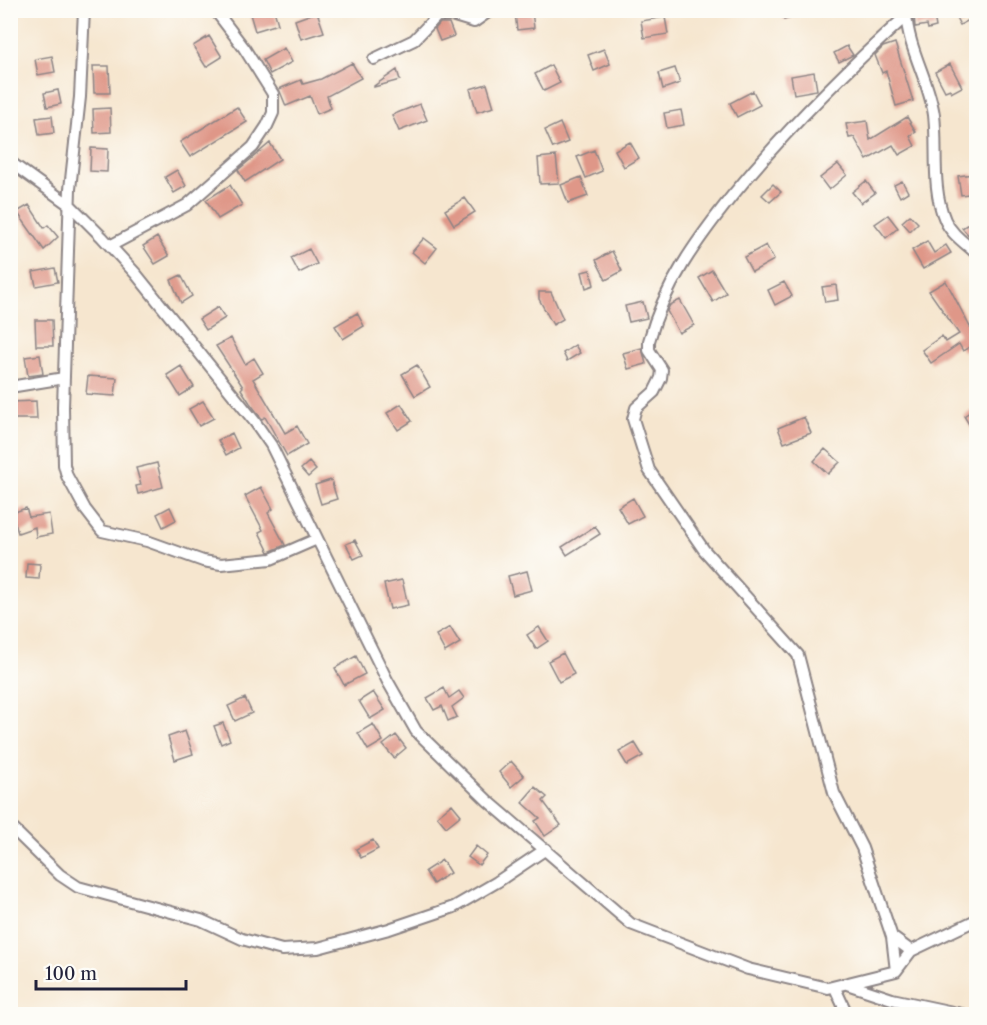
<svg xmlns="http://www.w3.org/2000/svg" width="987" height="1025" font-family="'Libre Caslon Text',serif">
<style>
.building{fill:#df9788}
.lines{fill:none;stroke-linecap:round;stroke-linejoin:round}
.minor-casing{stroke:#8c8485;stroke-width:14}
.minor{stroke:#fff;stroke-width:10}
</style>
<rect width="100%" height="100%" fill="#fdfcf7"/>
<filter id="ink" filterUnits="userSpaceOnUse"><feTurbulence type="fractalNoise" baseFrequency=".0167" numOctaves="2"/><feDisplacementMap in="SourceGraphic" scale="12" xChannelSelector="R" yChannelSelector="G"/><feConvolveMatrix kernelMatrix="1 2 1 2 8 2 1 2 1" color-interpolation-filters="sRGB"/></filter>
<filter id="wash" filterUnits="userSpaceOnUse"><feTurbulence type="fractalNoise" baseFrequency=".008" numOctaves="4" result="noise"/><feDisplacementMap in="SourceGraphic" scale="24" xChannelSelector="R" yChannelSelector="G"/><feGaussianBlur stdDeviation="1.35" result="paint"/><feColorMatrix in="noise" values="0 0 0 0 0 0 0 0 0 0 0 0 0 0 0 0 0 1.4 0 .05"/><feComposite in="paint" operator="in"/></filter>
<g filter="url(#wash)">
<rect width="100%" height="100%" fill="#f6e6cf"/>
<g id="blocks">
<path class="building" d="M261 10H274L278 24 255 31 250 14Z
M781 10H810V12L784 20Z
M933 10 936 27 928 29 927 25 915 27 914 13Z
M952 10H972L975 17 960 25Z
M532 11 534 28 517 30 515 13Z
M317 12 324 32 301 39 295 20Z
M665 17 668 34 644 38 641 21Z
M440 23H449L454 36 440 41 435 29Z
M209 36 222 57 206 67 193 46Z
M895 43 913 101 896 106 886 71 882 73 875 55 883 47Z
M847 46 853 55 839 62 834 53Z
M284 48 292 62 270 74 263 60Z
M604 49 610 64 594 71 588 55Z
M52 56 55 72 38 75 35 59Z
M352 63 361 78 327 96 331 108 317 114 310 96 286 106 279 89 301 80 303 84 321 79Z
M950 64 962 87 951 93 950 89 945 91 935 72Z
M551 65 560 83 544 91 535 74Z
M93 66H109L110 93H94Z
M675 68 680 83 663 89 659 73Z
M397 70 400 80 374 87V86Z
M814 72 817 90 794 94 791 76Z
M487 84 494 107 477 112 470 89Z
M58 90 61 104 47 107 44 93Z
M753 91 760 105 737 117 730 103Z
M420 104 427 120 399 131 392 115Z
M237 107 247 122 190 157 180 142Z
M110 108 111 132 94 133 93 109Z
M681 110 684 125 667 128 664 113Z
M52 116 54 133 39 135 36 118Z
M907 117 916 132 910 136 915 146 899 155 893 145 867 160 854 137 849 138 846 124 867 121 870 140Z
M560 123 568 142 553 148 545 130Z
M630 142 639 158 624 167 615 150Z
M270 143 280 159 245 182 238 170Z
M91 148 108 149 107 172 90 171Z
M594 150 602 171 586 178 577 157Z
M556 156 559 183 540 184 538 158Z
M838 164 847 175 829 190 820 178Z
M177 170 186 186 174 193 165 177Z
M973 174 976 193 961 195 958 176Z
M581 177 588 196 568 203 561 185Z
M866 181 875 193 861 203 852 192Z
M902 181 908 192 900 197 894 185Z
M773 184 781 192 770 202 762 195Z
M230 185 242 205 218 219 206 200Z
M465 198 475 212 454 225 445 210Z
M29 205 44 228 48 225 58 237 44 250 17 212Z
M888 215 898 228 886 238 875 224Z
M910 215 918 223 910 231 902 222Z
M976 219V243L962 228Z
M157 237 169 256 155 264 143 246Z
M424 238 437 248 425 263 412 252Z
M927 241 934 253 946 245 951 253 923 269 912 250Z
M766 245 774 260 752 272 744 257Z
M309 249 317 264 299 273 291 258Z
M612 251 622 271 606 280 596 260Z
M55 268 58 282 36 286 33 272Z
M590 270 594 285 586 288 582 272Z
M712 270 726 293 713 302 699 278Z
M181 275 192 296 181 303 171 280Z
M946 281 970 327 976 323V343L963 351 959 344 931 363 922 350 942 336 946 342 959 334 929 291Z
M784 282 792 296 775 305 768 290Z
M836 285 838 300 825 302 822 287Z
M539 292H551L563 319 553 325 539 299Z
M680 300 694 325 679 333 667 311 670 305Z
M643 302 647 318 629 322 625 306Z
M218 307 225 318 206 330 199 319Z
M357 313 364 326 343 339 335 326Z
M35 320H52L53 346H36Z
M231 338 245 364 254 358 263 373 253 379 285 433 297 426 307 444 287 456 265 417 262 419 250 403 241 389 243 387 216 346Z
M575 345 580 353 567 361 563 353Z
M642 348 646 364 628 369 623 353Z
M40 355 43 374 28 376 25 357Z
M417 365 430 387 415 396 402 374Z
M181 366 194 387 180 396 167 375Z
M88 376 117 378 115 396 86 394Z
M36 401 37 419H10V402Z
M203 401 214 418 199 426 189 409Z
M401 404 412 421 398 430 387 413Z
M976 408V436L964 416Z
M804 417 811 433 784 443 778 428Z
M232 433 239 448 226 455 218 440Z
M825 449 840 462 828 474 814 461Z
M309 462 316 470 308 477 301 469Z
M157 463 163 487 138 494 136 486 141 485 136 468Z
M331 480 337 499 321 504 315 485Z
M261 487 273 509 268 513 285 545 269 552 259 532 263 530 245 496Z
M633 498 643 516 628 524 618 507Z
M170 507 176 520 163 527 157 514Z
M26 508 29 517 49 514 52 534 36 537 35 527 18 533 12 513Z
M595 526 600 534 567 555 562 547Z
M355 540 363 555 354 559 346 544Z
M27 563 40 564 39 579 26 578Z
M527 571 532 590 513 595 508 576Z
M402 580 408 605 390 609 384 584Z
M450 627 460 643 445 652 436 635Z
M539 627 548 641 536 649 527 635Z
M563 653 574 674 559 682 548 661Z
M356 656 365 674 344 685 335 668Z
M444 688 449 698 459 691 464 698 452 707 457 717 448 721 442 706 434 710 427 698Z
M373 692 385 710 370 719 359 701Z
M245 698 252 713 235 721 228 706Z
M223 723 230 740 221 744 214 726Z
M373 724 383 741 368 750 358 733Z
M185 731 193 754 175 760 168 737Z
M396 735 406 748 394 758 383 745Z
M635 743 643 756 627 765 619 752Z
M511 761 524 776 511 787 499 772Z
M535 787 547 797 543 801 561 825 545 836 535 821 540 818 522 802Z
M452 804 461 815 446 827 437 816Z
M373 840 378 849 361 858 356 849Z
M476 846 487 855 479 865 468 857Z
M442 860 450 873 433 884 425 871Z"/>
</g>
</g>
<g filter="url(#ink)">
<use href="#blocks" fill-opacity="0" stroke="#8c8485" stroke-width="1.5"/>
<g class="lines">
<g class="minor-casing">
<path id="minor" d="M84 10 80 97 70 189 63 407 64 465 67 476 85 509 102 531 147 541 203 561 221 564 271 559 317 539
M906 13C908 49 929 80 934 115 938 148 931 188 945 220 951 234 965 243 976 253
M906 16C844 72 785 131 732 196 697 240 664 285 649 341V350L662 370 661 378 654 392 636 408 633 419 649 470 704 550 798 655 834 793 862 848 892 937 911 951
M374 59 414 40 437 16 451 15 474 22 491 10
M10 162 71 206 102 237 136 274 255 422 271 445 387 680 416 731 488 801 631 924 748 969 828 988 896 971 911 951 976 920
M110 246 187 205 253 147 267 126 273 113V94L244 48 215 10
M10 387 64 378
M10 826 60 875 78 887 201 920 242 939 282 950 318 948 389 929 454 907 497 882 546 849
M892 937 896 971
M847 984 892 999 962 1014
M835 988 847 1014"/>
</g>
<use href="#minor" class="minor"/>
</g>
</g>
<rect width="987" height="1025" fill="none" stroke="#fdfcf7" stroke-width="36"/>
<path d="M36 980v9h150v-9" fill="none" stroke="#22223b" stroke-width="3"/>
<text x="45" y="980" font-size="18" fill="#22223b" stroke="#fdfcf7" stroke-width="4.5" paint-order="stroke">100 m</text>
</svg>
